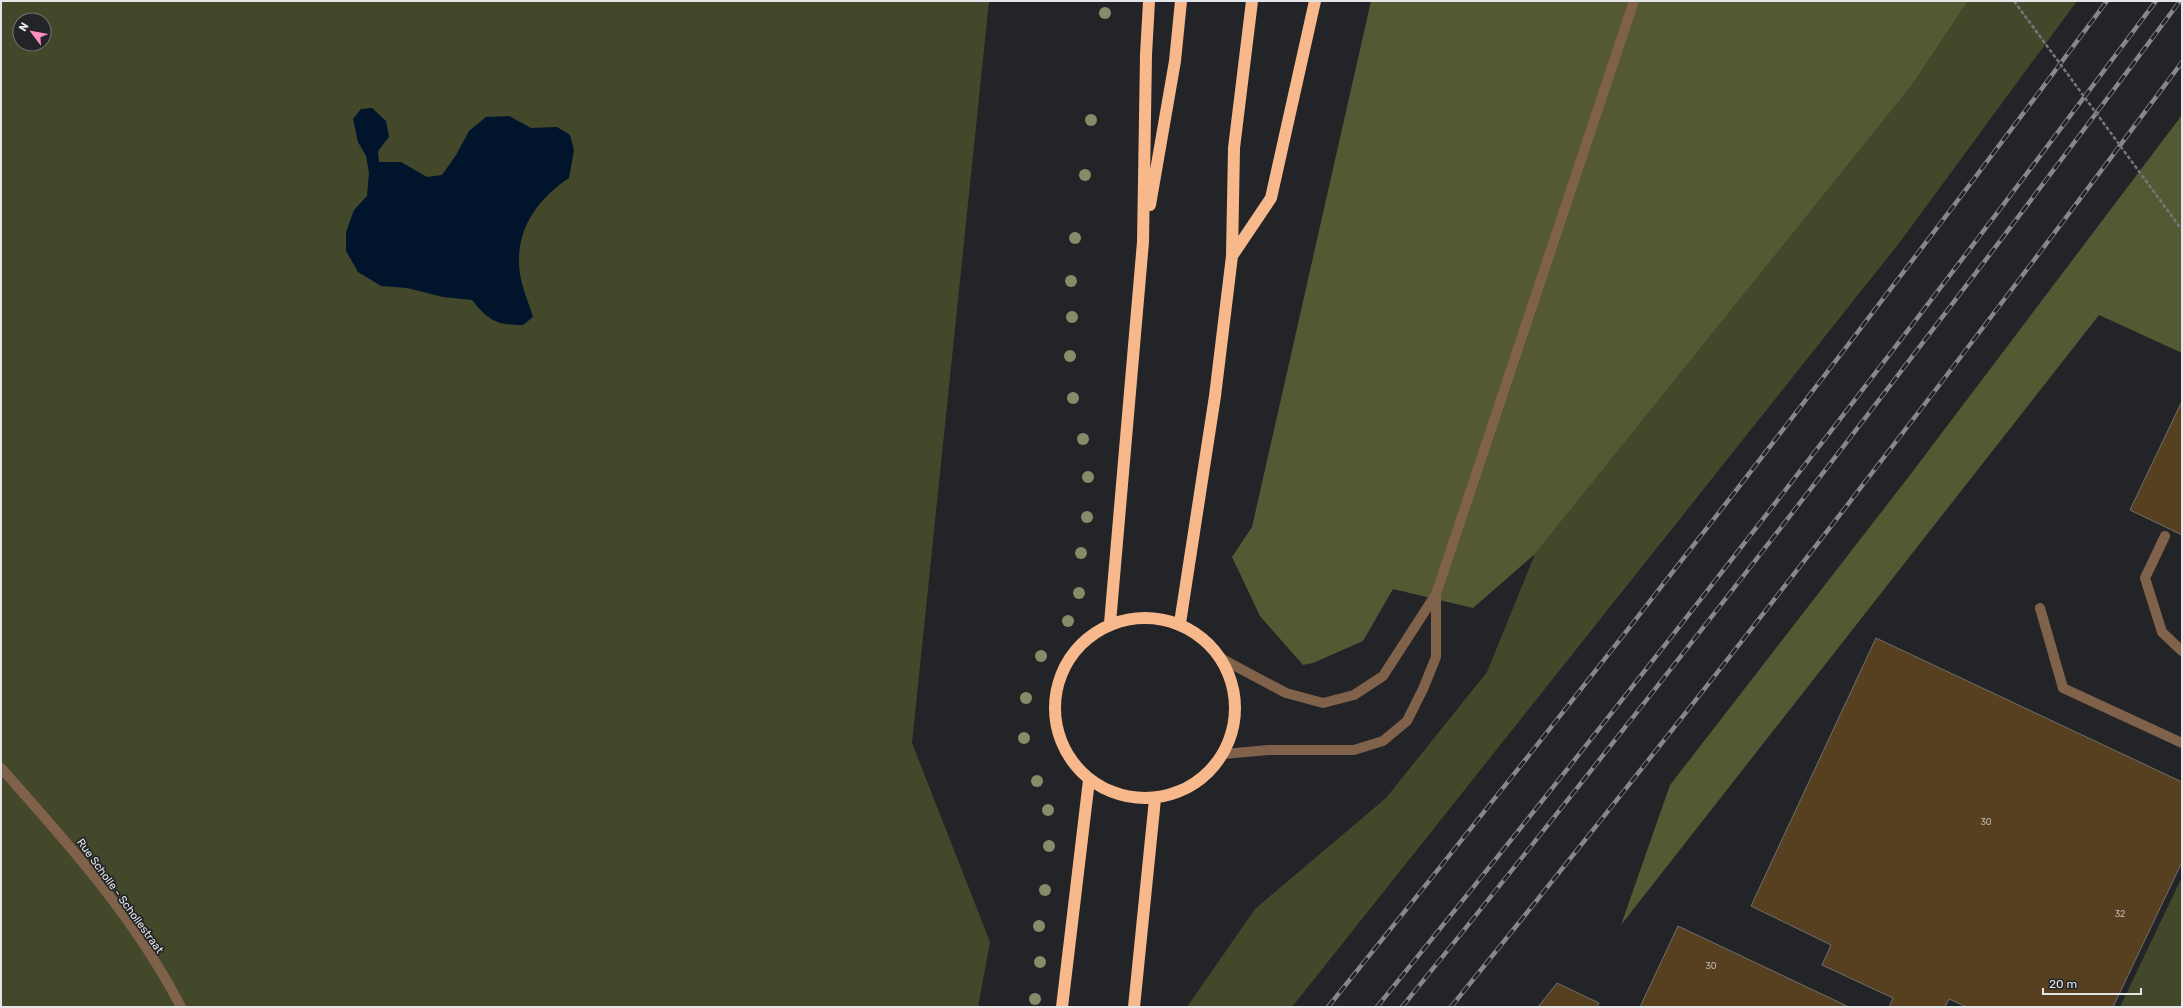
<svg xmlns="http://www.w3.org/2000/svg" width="2183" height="1008" font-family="Rubik,sans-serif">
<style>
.green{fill:#44482a;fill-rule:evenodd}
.forest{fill:#545933}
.water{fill:#00142c}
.building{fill:#564020;stroke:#716f6b}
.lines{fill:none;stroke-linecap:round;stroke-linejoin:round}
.minor{stroke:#80614a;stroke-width:10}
.highway{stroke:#f7b98b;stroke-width:12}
.rail-casing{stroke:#87888a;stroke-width:4.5}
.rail{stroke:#232427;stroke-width:3;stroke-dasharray:9;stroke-linecap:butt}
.path-bridge{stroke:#757679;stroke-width:2.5;stroke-dasharray:4 2;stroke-linecap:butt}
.tree{fill:#878c68}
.labels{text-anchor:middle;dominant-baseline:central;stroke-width:3.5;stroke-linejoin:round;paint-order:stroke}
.number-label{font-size:9px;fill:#c0bcb5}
.street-label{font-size:11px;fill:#e4e5e7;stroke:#232427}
</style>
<rect width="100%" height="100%" fill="#232427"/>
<path class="green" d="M1 1H989L912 743 990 942 978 1007H1ZM20 20H44V44H20Z
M1968 1H2077L1900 242 1292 1007H1187L1255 909 1386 798 1487 672 1535 554 1912 85Z
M2182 877V1007H2120Z"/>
<path class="forest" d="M1371 1H1968L1912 85 1535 554 1473 608 1393 589 1363 641 1313 663 1303 665 1260 616 1232 557 1252 527Z
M2182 115V353L2099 315 1621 925 1670 785 1910 475Z"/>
<path class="water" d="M372 108 386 121 389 137 378 151 379 162H401L427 177 442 175 456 155 469 131 486 117 509 116 531 128 557 127 570 135 574 150 569 178C539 198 518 226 519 263 519 281 528 300 533 317L523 325C496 325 489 321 472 300L443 297 407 288 381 286 358 272 346 251V232L354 210 367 196 369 173 366 156 358 142 353 119 361 109Z"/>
<path class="building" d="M2182 401V535L2130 510Z
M1876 638 2182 782V862L2113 1007H1967L1949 999 1945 1007H1889L1893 998 1822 965 1831 945 1751 906Z
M1678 926 1849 1007H1640Z
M1557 983 1599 1003 1597 1007H1538Z"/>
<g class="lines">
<path class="minor" d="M2165 536 2145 578 2162 632 2182 651
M2040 608 2063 688 2182 743
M1222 659 1286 693 1323 703 1354 695 1383 676 1436 594 1634 1
M1224 754 1268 750H1354L1383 741 1407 721 1423 689 1436 657V595
M1 768C67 842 135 918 181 1007"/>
<path class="highway" d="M1150 205 1175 61 1181 1
M1232 256 1271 198 1315 1
M1055 708a90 90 0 1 1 180 0a90 90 0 1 1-180 0Z
M1110 623 1143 242 1146 55 1149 1
M1180 623 1215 396 1232 256 1234 148 1252 1
M1062 1007 1089 780
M1134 1007 1155 799"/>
<g class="rail-casing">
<path id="rail" d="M1328 1007C1594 677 1854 342 2107 1
M1377 1007C1644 677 1903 341 2156 1
M1402 1007C1669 677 1927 341 2180 1
M1451 1007C1702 697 1945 382 2182 62"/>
</g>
<use href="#rail" class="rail"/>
<path class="path-bridge" d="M2014 1 2182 230"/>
</g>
<g class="tree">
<circle cx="1105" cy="13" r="6"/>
<circle cx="1091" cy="120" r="6"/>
<circle cx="1085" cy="175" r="6"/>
<circle cx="1075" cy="238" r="6"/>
<circle cx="1071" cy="281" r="6"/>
<circle cx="1072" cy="317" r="6"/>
<circle cx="1070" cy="356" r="6"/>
<circle cx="1073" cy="398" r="6"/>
<circle cx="1083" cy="439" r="6"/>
<circle cx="1088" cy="477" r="6"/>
<circle cx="1087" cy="517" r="6"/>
<circle cx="1081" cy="553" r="6"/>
<circle cx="1079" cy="593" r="6"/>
<circle cx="1068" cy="621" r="6"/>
<circle cx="1041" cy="656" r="6"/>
<circle cx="1026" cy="698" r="6"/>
<circle cx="1024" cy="738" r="6"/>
<circle cx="1037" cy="781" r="6"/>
<circle cx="1048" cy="810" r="6"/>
<circle cx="1049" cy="846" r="6"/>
<circle cx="1045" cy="890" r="6"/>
<circle cx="1039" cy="926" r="6"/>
<circle cx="1040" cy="962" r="6"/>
<circle cx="1035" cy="999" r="6"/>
</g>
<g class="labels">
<g class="number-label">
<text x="1986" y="822">30</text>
<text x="2120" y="914">32</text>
<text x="1711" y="966">30</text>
</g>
<g class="street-label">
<text transform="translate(120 896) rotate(54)">Rue Scholle - Schollestraat</text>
</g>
</g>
<rect width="2183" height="1008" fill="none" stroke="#e4e5e7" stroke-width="4"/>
<g transform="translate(32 32) rotate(302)"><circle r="19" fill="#232427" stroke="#707174"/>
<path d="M0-3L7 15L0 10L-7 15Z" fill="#fe8ebd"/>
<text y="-6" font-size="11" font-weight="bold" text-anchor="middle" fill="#e4e5e7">N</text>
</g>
<path d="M2043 988v6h98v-6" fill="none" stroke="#e4e5e7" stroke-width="2"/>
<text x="2049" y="988" font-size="12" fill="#e4e5e7" stroke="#232427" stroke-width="3" paint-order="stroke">20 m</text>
</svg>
